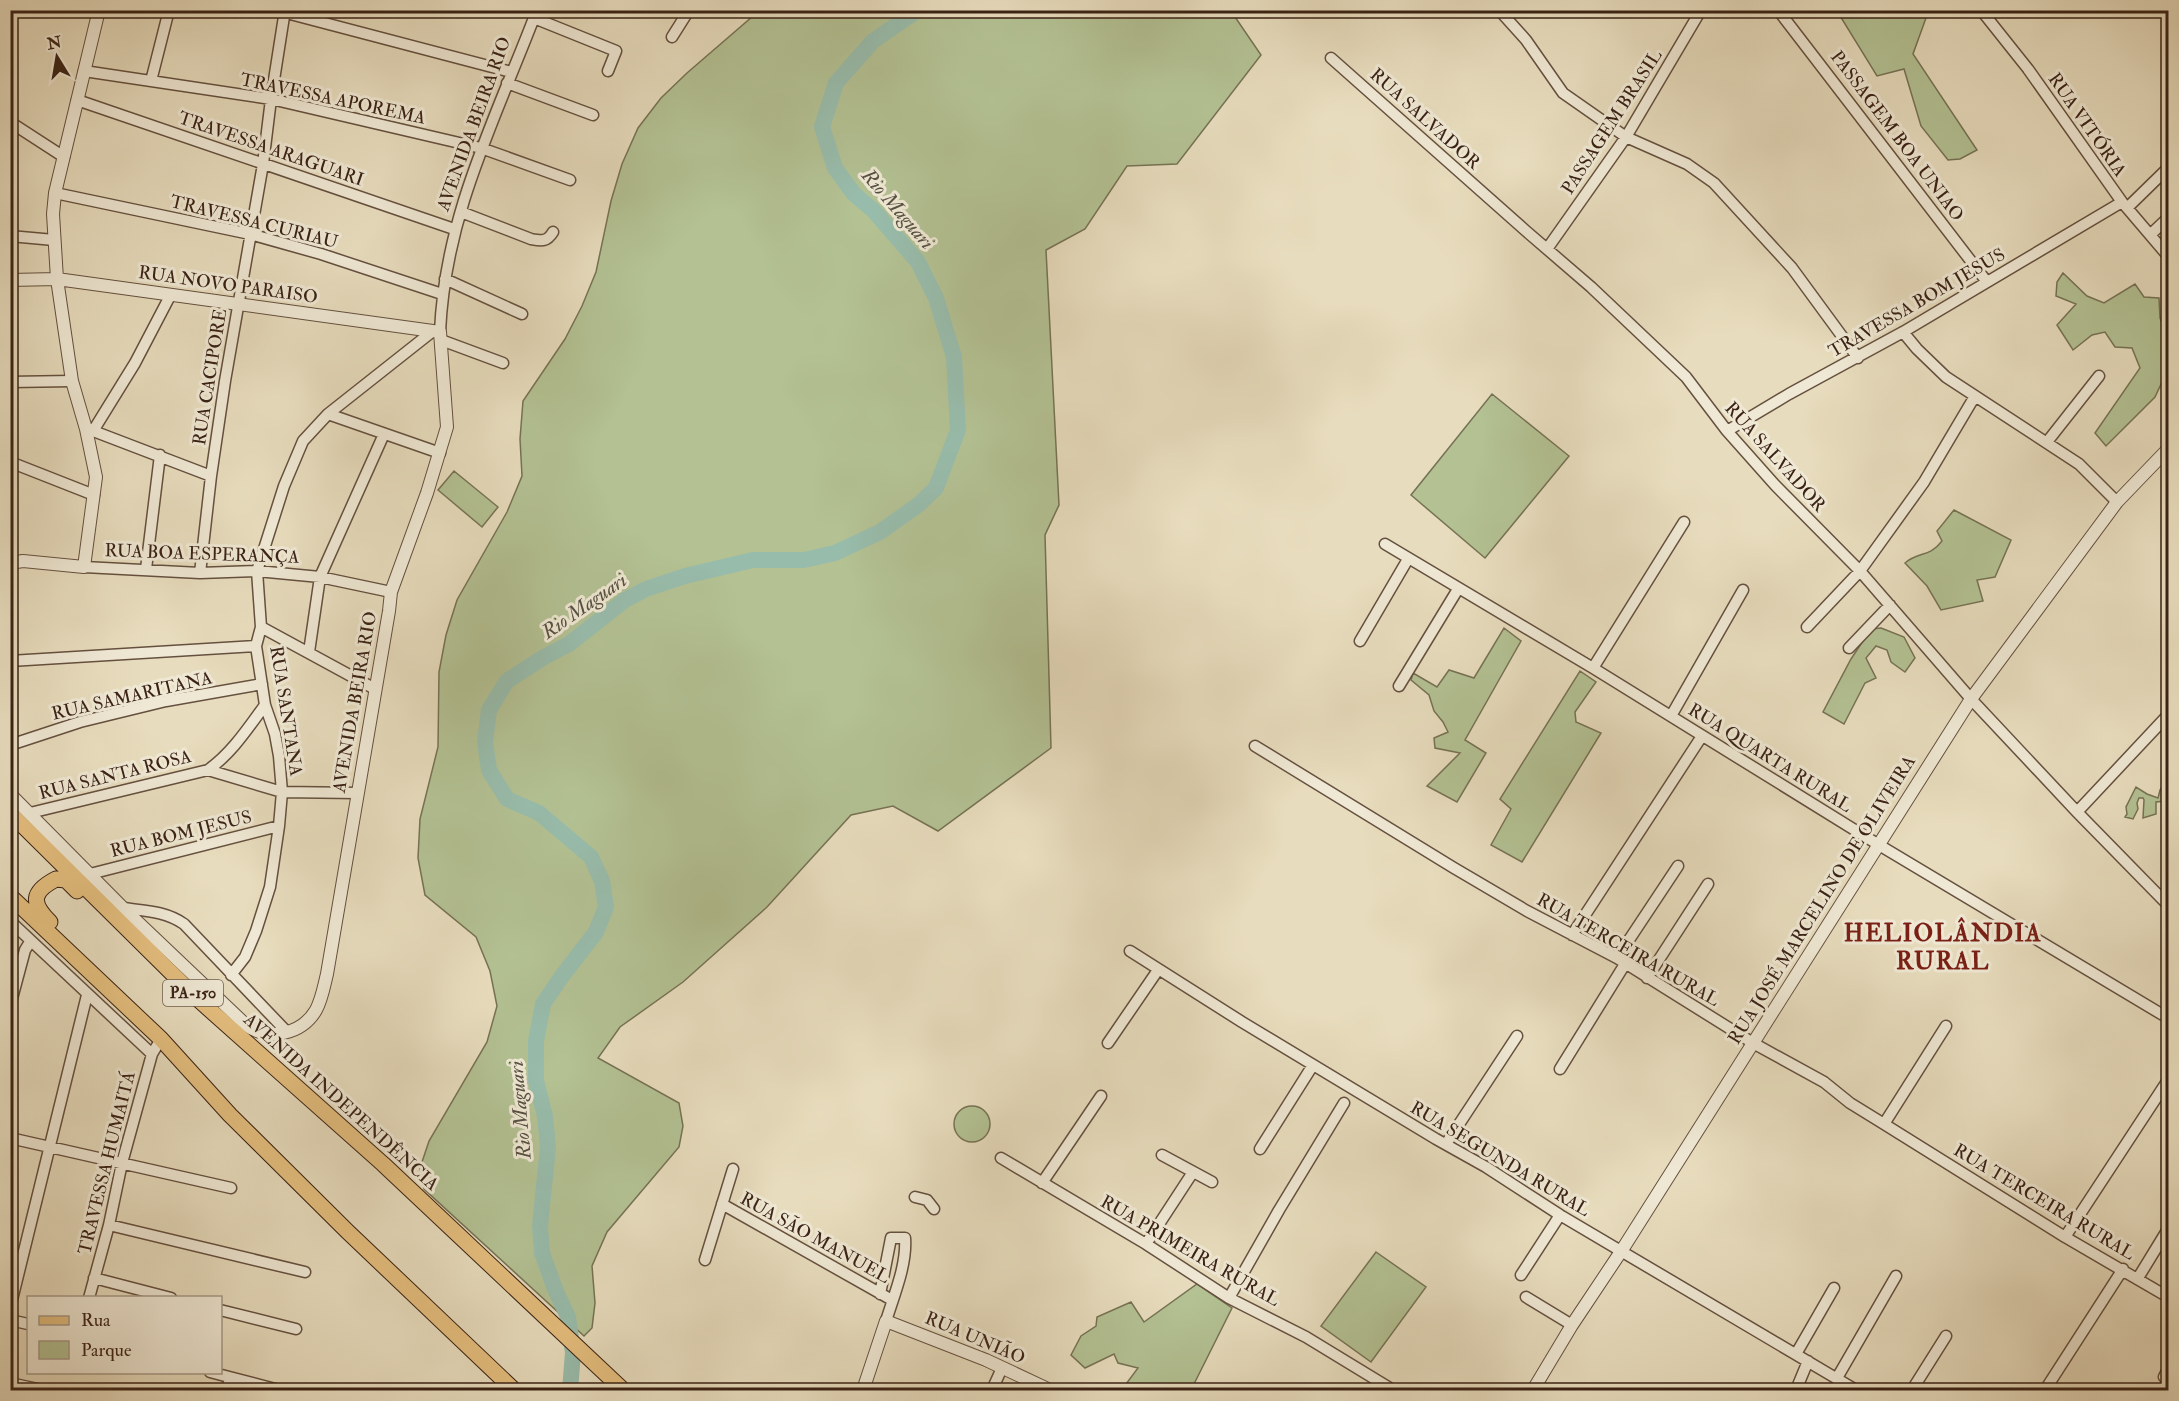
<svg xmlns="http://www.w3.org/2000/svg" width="2179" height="1401" font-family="'IM FELL Double Pica',serif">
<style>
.green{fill:#b3c193;stroke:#767254;stroke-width:1.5}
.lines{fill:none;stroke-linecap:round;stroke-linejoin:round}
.river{stroke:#98bcab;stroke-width:16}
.minor-casing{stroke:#65503f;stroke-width:13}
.tertiary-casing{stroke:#65503f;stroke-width:14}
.primary-casing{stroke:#3a2215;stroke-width:17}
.minor{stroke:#efe8d4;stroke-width:10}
.tertiary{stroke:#efe8d4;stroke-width:12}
.primary{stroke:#e4be7e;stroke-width:15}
.labels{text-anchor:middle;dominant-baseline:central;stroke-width:6;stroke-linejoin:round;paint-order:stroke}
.shield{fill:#efe8d4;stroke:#705d4e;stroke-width:1.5}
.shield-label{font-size:16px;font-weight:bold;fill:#3a2215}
.street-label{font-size:18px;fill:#3a2215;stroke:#efe8d4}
.water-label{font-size:20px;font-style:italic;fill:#565042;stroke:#efe8d4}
.district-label{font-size:24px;font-weight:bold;letter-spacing:1.5px;fill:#7a1f14;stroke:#efe8d4}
</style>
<rect width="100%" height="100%" fill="#e7dcbd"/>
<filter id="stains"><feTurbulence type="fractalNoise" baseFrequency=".00333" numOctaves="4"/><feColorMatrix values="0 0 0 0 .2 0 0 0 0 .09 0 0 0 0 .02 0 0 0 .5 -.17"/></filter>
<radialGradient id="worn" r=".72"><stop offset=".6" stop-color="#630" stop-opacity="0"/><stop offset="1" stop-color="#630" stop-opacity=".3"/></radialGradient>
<path class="green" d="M760 10 1231 11 1261 55 1177 164 1127 166 1085 229 1046 250 1059 505 1045 535 1051 748 938 831 893 806 851 815 767 907 683 982 620 1027 598 1058 679 1103 683 1126 679 1147 607 1232 592 1266 595 1303 592 1328 584 1336 424 1189 420 1168 429 1141 487 1042 497 1006 490 971 476 937 425 895 418 858 420 819 438 747 439 672 446 635 457 600 507 512 522 476 520 439 523 401 565 339 582 306 596 272 611 201 622 164 638 128 661 98 687 73Z
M1837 11H1920L1926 18 1913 54 1977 150 1960 159 1948 160 1921 126 1904 69 1877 76Z
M2063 273 2087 296 2104 303 2135 284 2144 297 2159 298 2160 318 2168 338V369L2155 397 2106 446 2095 433 2140 368 2132 348 2115 347 2105 332 2092 335 2073 350 2057 325 2076 304 2056 296 2057 282Z
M1492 394 1569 456 1485 558 1411 495Z
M454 471 498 507 482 527 438 490Z
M1954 510 2011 540 1995 577 1977 580 1983 601 1941 610 1927 586 1905 563C1919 551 1929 558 1942 541L1937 531Z
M1504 628 1521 641 1465 740 1486 753 1457 802 1427 786 1460 753 1435 748 1434 738 1448 732 1443 722 1434 711 1429 695 1411 680 1413 673 1437 687 1449 670 1474 678Z
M1881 628 1904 637 1915 658 1905 672 1891 662 1887 650 1876 646 1866 658 1876 678 1865 683 1844 724 1823 712 1851 659 1871 629Z
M1580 671 1596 682 1575 712 1576 722 1601 733 1522 862 1491 845 1511 809 1500 799Z
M2167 779 2168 803 2166 801 2156 802V814L2143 818 2144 800 2143 798H2139L2137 803 2138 809 2133 819 2125 817 2127 814 2126 807 2136 787 2147 794 2158 798 2160 790Z
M954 1124a18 18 0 1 1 36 0a18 18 0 1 1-36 0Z
M1376 1252 1426 1287 1371 1362 1321 1326Z
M1197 1284 1232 1308 1193 1386 1185 1390H1130L1126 1384 1138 1368 1118 1363 1114 1354 1085 1368 1071 1355 1081 1336 1096 1326 1097 1317 1131 1302 1144 1322Z"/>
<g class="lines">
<path class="river" d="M570 1390 573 1353 568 1317 555 1289 542 1253 540 1226 548 1147 545 1116 536 1081V1041L543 1004 562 976 596 932 606 907 602 881 591 857 539 813 507 799 489 770 485 742 489 710 507 681 544 657 569 644 625 600 646 589 685 576 753 560H804L835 553 880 532 918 505 936 488 958 430 954 357 936 298 918 262 874 211 854 194 835 168 822 127 836 83 873 41 918 10"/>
<g class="minor-casing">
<path id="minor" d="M275 10 511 72
M1499 10 1526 40 1563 93 1626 137 1687 164 1714 183 1792 268 1858 358
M1778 10 1987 282
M1981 10 2028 69 2122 202 2168 256
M534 18 616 51 608 71
M672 37 689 10
M1331 58 1526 231 1591 287 1686 377 1727 431 1775 485 1860 571 1971 699 2077 812 2168 905
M84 71 271 99 481 148 570 180
M151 81 169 10
M507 83 593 115
M77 100 454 229
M10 122 64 157
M55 193 250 234 321 254 442 294
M2127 208 2168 168
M461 212 531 239C542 241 547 242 553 232
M2151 234 2168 218
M10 236 54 240
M1547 249 1626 137 1701 10
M445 279 522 314
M440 332C445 214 496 118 537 10
M1903 332 1917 349 1946 377 2079 464 2117 502
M441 340 503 363
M10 382 72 381
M328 414 440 453
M88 429 211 476
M93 431 135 363 170 296
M1727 431 1789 394 1903 332 2122 202
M2047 442 2099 376
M10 462 94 495
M1385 544 1593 668 1879 845 2168 1018
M84 567 200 573 257 571 320 577 391 592
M146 569 160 455
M200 573 211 476 225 381 263 164 271 99 285 10
M261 627 375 689
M1807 627 1860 571 1924 482 1975 396
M1360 641 1408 559
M1849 648 1890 605
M309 652 320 577 384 434
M10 661 256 646
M1593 668 1684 522
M1399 686 1458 589
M1671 716 1743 590
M10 745 80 722 166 701 262 684
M1255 746 1454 868 1527 911 1617 958 1753 1043 1824 1082 1850 1103 1884 1124 2065 1237 2168 1297
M208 770 282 792 357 793
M2077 812 2168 715
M30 813 208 770C232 753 248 728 265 705
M90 874 279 826
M123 908C145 911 165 911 184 924L287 1032
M10 921 152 1054
M1572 935 1702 736
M1130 951 1242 1022 1436 1139 1486 1167 1560 1215 1856 1390
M1617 958 1678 866
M231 975 245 957 256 931 270 887 279 826 282 792 279 756 275 734 265 705 256 646 261 627 257 571 284 486 303 441 328 414 433 331
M1647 978 1708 884
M10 1006 25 950 30 942
M1108 1043 1158 970
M1560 1069 1625 964
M1884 1124 1946 1026
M10 1138 231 1188
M1446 1144 1517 1036
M1260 1149 1313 1065
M1162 1155 1212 1182
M1001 1158 1146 1244 1229 1298 1306 1337 1393 1390
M1042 1183 1101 1096
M915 1197 927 1200 934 1209
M722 1204 892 1300
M109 1225 305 1272
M2065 1237 2168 1080
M1146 1244 1193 1172
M705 1260 733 1169
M1521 1275 1560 1215
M94 1278 171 1298
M2138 1278 2168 1229
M880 1294 891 1238H905C907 1265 894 1295 886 1321
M1526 1297 1572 1325
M89 1298 109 1225 122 1163 152 1054 161 1039
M1229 1298 1279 1210 1344 1103
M10 1308 87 995
M220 1310 296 1329
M10 1320 28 1324
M1796 1354 1834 1288
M210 1372 279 1390
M2164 1377 2168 1369
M1837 1378 1896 1276
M10 1383 42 1390
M226 1390 231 1378
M992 1390 1002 1368
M1796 1390 1808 1361
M1912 1390 1946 1336
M2045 1390 2123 1269"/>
</g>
<g class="tertiary-casing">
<path id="tertiary" d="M10 280 57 279 440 332 447 427 427 493 391 592 389 611 327 974C324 986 322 999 316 1010 302 1034 270 1041 247 1026L123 908 10 794
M10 563 23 561 84 567 96 477 86 429 72 381 57 279 53 214 55 193 99 10
M863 1390 886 1321 986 1360 1050 1390
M1533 1390 1572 1325 1622 1250 1971 699 2117 502 2168 449"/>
</g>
<g class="primary-casing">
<path id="primary" d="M10 813 200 1001 383 1164 623 1390
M10 896 161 1039 230 1115 348 1232 514 1390
M50 922C31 903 31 892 56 879L66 880 77 891"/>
</g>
<use href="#minor" class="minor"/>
<use href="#tertiary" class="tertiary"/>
<use href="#primary" class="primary"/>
</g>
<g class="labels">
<rect class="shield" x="163" y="980" width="60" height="26" rx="4.5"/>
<g class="shield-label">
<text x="193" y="993">PA-150</text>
</g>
<g class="street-label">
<text transform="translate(333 99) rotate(12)">TRAVESSA APOREMA</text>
<text transform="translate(1425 119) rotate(42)">RUA SALVADOR</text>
<text transform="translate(1612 122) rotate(-57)">PASSAGEM BRASIL</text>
<text transform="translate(474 124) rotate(-70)">AVENIDA BEIRA RIO</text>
<text transform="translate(2087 125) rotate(55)">RUA VITÓRIA</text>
<text transform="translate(1897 136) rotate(53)">PASSAGEM BOA UNIAO</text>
<text transform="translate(271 149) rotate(19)">TRAVESSA ARAGUARI</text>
<text transform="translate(254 222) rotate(14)">TRAVESSA CURIAU</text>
<text transform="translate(228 285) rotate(8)">RUA NOVO PARAISO</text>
<text transform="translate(1917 303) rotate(-30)">TRAVESSA BOM JESUS</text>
<text transform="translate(210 377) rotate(-81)">RUA CACIPORE</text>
<text transform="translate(1775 457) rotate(48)">RUA SALVADOR</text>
<text transform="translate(202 554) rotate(2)">RUA BOA ESPERANÇA</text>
<text transform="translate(132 696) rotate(-13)">RUA SAMARITANA</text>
<text transform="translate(355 702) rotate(-80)">AVENIDA BEIRA RIO</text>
<text transform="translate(286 711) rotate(81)">RUA SANTANA</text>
<text transform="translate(1770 758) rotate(32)">RUA QUARTA RURAL</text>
<text transform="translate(115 775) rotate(-14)">RUA SANTA ROSA</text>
<text transform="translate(181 834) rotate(-14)">RUA BOM JESUS</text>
<text transform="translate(1822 900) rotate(-58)">RUA JOSÉ MARCELINO DE OLIVEIRA</text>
<text transform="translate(1628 950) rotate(30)">RUA TERCEIRA RURAL</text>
<text transform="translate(341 1102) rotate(42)">AVENIDA INDEPENDÊNCIA</text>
<text transform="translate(1500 1159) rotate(31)">RUA SEGUNDA RURAL</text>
<text transform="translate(107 1163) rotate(-76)">TRAVESSA HUMAITÁ</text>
<text transform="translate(2044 1202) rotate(31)">RUA TERCEIRA RURAL</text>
<text transform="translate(815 1238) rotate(29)">RUA SÃO MANUEL</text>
<text transform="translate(1190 1251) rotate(30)">RUA PRIMEIRA RURAL</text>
<text transform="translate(975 1338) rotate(23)">RUA UNIÃO</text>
</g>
<g class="water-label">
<text transform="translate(898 209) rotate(49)">Rio Maguari</text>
<text transform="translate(584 606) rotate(-35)">Rio Maguari</text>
<text transform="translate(520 1110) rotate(-95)">Rio Maguari</text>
</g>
<g class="district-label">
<text x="1943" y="933">HELIOLÂNDIA<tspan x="1943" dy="28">RURAL</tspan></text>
</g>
</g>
<rect width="2179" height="1401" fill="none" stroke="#e7dcbd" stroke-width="36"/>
<rect x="12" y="12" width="2155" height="1377" fill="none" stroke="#3a2215" stroke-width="3"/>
<rect x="18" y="18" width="2143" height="1365" fill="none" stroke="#3a2215" stroke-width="1.5"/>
<rect x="27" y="1296" width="195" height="78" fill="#efe8d4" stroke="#a79988" stroke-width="1.5"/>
<rect x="39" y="1316" width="30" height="9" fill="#e4be7e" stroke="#a79988" stroke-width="1.5"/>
<text x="81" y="1326" font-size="18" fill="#3a2215">Rua</text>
<rect x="39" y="1341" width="30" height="18" fill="#b3c193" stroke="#a79988" stroke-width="1.5"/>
<text x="81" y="1356" font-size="18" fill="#3a2215">Parque</text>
<g transform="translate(57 57) rotate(349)" stroke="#efe8d4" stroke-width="4.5" paint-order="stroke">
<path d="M0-4.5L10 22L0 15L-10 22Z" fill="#3a2215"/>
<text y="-9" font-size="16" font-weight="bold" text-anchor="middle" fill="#3a2215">N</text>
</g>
<rect width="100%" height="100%" filter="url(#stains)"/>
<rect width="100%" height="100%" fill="url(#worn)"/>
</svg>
